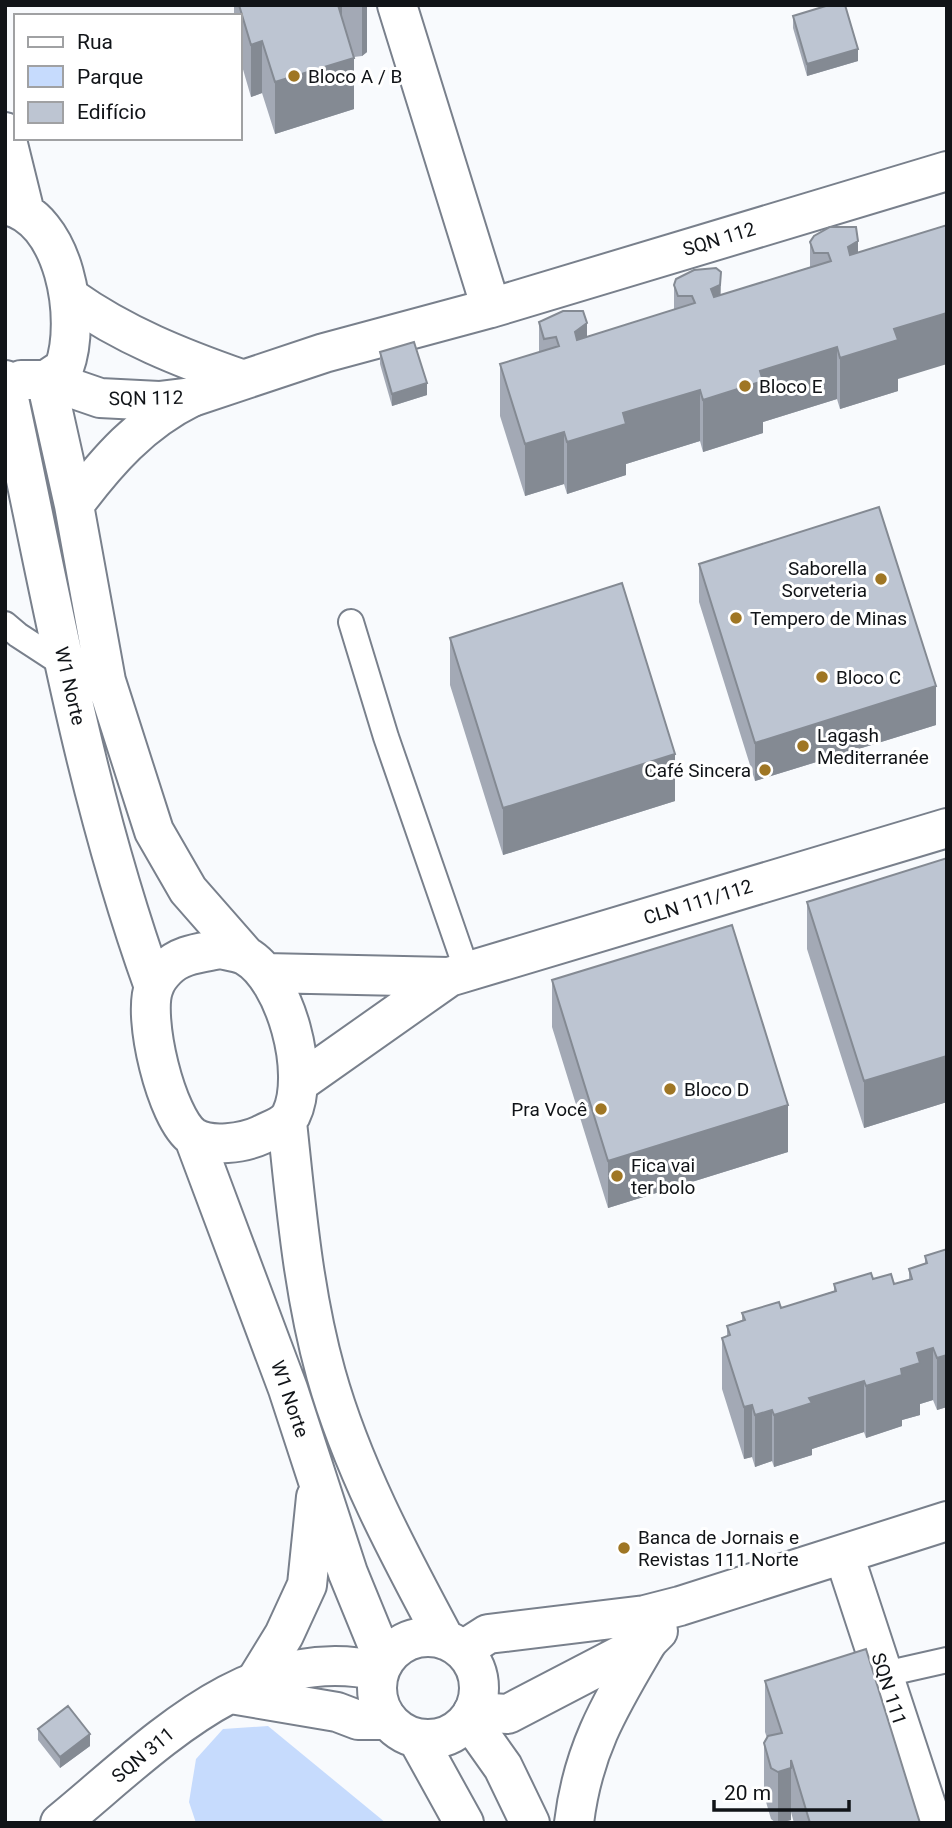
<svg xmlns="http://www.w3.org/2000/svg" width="952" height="1828" font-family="Roboto,sans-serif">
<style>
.park{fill:#c6dbfd}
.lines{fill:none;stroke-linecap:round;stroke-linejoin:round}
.service-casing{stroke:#79808c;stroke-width:28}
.minor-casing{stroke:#79808c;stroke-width:42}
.tertiary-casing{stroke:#79808c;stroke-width:42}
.service{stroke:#fff;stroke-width:24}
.minor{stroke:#fff;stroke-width:38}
.tertiary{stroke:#fff;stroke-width:38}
.wall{fill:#a3a9b5}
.shaded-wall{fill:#848a93}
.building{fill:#bdc5d2;stroke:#848a93;stroke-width:2}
.poi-dot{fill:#9f7624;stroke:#fff;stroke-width:2.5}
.labels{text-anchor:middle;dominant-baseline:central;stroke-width:6;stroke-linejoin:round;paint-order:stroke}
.poi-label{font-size:19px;fill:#111418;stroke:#fff;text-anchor:start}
.street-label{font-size:19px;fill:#111418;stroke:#fff}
</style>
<rect width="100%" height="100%" fill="#f8fafd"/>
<path class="park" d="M268 1726 386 1823H196L189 1802 196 1759 223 1729Z"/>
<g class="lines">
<g class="service-casing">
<path id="service" d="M351 622 386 737 467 971
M5 624 18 635 64 665
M885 1674 947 1660"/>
</g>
<g class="minor-casing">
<path id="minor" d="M397 5 491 308
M71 298C123 335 181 358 241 379
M54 376 68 387 100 398 159 401 192 397 324 353 491 308 947 171
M844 1555 932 1823
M463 1650 488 1634 645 1615 680 1606 947 1521
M231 1694 337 1712 358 1720H388
M473 1712 508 1714 648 1641 658 1631
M60 1823C152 1748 249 1641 379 1671"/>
</g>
<g class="tertiary-casing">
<path id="tertiary" d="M5 132 25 213
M5 205C65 216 82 320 64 368L46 380H21
M5 380C49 583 83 790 154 987
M46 380 74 505 106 681 154 831 188 890 245 955
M74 505C107 461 141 422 192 397
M220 949C228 951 239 952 246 956 286 979 311 1074 291 1115 285 1126 272 1129 261 1135 244 1143 210 1148 193 1137 166 1118 142 1016 154 987 156 981 162 973 166 969 180 954 201 953 220 949Z
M265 973 449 977
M300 1082 449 977 947 828
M287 1122C296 1206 303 1292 326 1374 352 1467 399 1554 445 1640
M194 1138 288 1389 348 1573 384 1661
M377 1688a51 51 0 1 1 102 0a51 51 0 1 1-102 0Z
M257 1679 284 1635 307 1585 316 1497
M469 1719 503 1767 530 1823
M417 1738 464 1823
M574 1823C583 1748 611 1704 648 1641"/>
</g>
<use href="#service" class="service"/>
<use href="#minor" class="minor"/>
<use href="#tertiary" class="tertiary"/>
</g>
<path class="wall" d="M234 5H367V52L362 56 354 57V109L275 134 262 93 251 97 240 59V16H234Z
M793 16 858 61 807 76 793 28Z
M810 242 858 252 898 379V391L840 409 837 399 763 422V433L703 452 700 441 626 464V475L567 494 564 484 525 496 500 416V364L539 352V322L587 337 674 310V285L721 295 810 267Z
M380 352 427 395 392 406 380 364Z
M699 564 936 725 755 781 699 602Z
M450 638 675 801 503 855 450 685Z
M947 858V1102L864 1128 807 949V902Z
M552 980 788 1152 608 1208 552 1027Z
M947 1249V1407L937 1410 933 1400 920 1404V1415L902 1420V1426L866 1438 864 1432 812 1449V1455L774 1467 772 1461 755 1467 752 1457 744 1459 722 1389V1338L727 1336V1326L742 1320V1313L781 1308 834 1291V1284L873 1279 894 1284 909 1280V1269L925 1264V1256Z
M765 1681 920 1823H794L791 1812V1820L781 1823H776L771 1819 764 1795V1743L767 1738 765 1732Z
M38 1729 90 1746 60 1768 38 1740Z"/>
<path class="shaded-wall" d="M335 5H342V48Z
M362 5H367V52L362 56Z
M262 41V93L251 97V45Z
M858 49V61L807 76V64Z
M354 58V109L275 134V82Z
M858 241V292L848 247Z
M721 272 720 337 711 289Z
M947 313V364L898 379V391L840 409V358L894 329Z
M587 323V375L575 332Z
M837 347V399L763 422V433L703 452V400L760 371Z
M427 383V395L392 406V394Z
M700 390V441L626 464V475L567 494V442L623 413Z
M564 432V484L525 496V444Z
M936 686V725L755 781V743Z
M675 754V801L503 855V808Z
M947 1056V1102L864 1128V1081Z
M788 1105V1152L608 1208V1161Z
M933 1348V1400L920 1404V1415L902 1420V1426L866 1438V1386L917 1353Z
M947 1355V1407L937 1410V1358Z
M864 1381V1432L812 1449V1455L774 1467V1415L809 1398Z
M752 1405V1457L744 1459V1407Z
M772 1410V1461L755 1467V1415Z
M90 1734V1746L60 1768V1757Z
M791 1768V1820L778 1823V1772Z"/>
<path class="building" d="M239 5H338L354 58 275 82 262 41 251 45Z
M829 5H845L858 49 807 64 793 16Z
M947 225V313L894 329 898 340 840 358 837 347 760 371 763 381 703 400 700 390 623 413 626 424 567 442 564 432 525 444 500 364 559 346 556 337 544 339 539 322 563 311H583L587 323 575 332 577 340 695 303 692 296H678L674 285 676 279 694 270 716 268 721 272 720 285 711 289 714 297 831 261 828 253H814L810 242 814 236 830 227H856L858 241 848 247 850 255Z
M414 342 427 383 392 394 380 352Z
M879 507 936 686 755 743 699 564Z
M622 583 675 754 503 808 450 638Z
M947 858V1056L864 1081 807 902Z
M732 925 788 1105 608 1161 552 980Z
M947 1249V1355L937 1358 933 1348 917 1353 920 1363 901 1369 902 1375 866 1386 864 1381 809 1398 812 1403 774 1415 772 1410 755 1415 752 1405 744 1407 722 1338 730 1335 727 1326 745 1320 742 1313 779 1302 781 1308 836 1291 834 1284 871 1273 873 1279 891 1274 894 1284 912 1279 909 1269 927 1263 925 1256Z
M866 1649 920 1823H810L791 1760V1768L778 1772 771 1768 764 1743 768 1736 782 1733 765 1681Z
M68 1706 90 1734 60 1757 38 1729Z"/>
<g class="poi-dot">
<circle cx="294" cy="76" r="7"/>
<circle cx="745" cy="386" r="7"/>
<circle cx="881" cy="579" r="7"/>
<circle cx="736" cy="618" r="7"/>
<circle cx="822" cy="677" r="7"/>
<circle cx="803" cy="746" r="7"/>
<circle cx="765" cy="770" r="7"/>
<circle cx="670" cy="1089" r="7"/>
<circle cx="601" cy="1109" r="7"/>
<circle cx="617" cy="1176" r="7"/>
<circle cx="624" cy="1548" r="7"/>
</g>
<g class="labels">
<g class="poi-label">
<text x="308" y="76">Bloco A / B</text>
<text x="759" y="386">Bloco E</text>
<text x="867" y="568" text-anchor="end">Saborella<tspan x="867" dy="22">Sorveteria</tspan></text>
<text x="750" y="618">Tempero de Minas</text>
<text x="836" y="677">Bloco C</text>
<text x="817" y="735">Lagash<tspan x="817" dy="22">Mediterranée</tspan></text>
<text x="751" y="770" text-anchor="end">Café Sincera</text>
<text x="684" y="1089">Bloco D</text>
<text x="587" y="1109" text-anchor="end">Pra Você</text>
<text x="631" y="1165">Fica vai<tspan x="631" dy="22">ter bolo</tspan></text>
<text x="638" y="1537">Banca de Jornais e<tspan x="638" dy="22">Revistas 111 Norte</tspan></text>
</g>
<g class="street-label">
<text transform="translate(719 239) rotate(-17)">SQN 112</text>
<text transform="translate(146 398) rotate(-1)">SQN 112</text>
<text transform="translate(70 686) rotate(77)">W1 Norte</text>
<text transform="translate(698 902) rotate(-17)">CLN 111/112</text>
<text transform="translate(290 1399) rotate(71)">W1 Norte</text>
<text transform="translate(889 1689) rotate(72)">SQN 111</text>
<text transform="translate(143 1755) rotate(-40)">SQN 311</text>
</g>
</g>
<rect width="952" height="1828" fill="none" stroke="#111418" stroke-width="14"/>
<rect x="14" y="14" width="228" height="126" fill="#ffffff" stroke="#a0a1a3" stroke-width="2"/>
<rect x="28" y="37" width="35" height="10" fill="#ffffff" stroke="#a0a1a3" stroke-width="2"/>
<text x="77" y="49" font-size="21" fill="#111418">Rua</text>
<rect x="28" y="66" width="35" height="21" fill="#c6dbfd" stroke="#a0a1a3" stroke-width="2"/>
<text x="77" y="84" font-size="21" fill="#111418">Parque</text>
<rect x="28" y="102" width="35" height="21" fill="#bdc5d2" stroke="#a0a1a3" stroke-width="2"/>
<text x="77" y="119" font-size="21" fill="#111418">Edifício</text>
<path d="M714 1800v10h135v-10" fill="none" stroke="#111418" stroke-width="3.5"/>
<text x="724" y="1800" font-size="21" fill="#111418" stroke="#ffffff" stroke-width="5" paint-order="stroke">20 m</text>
</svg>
